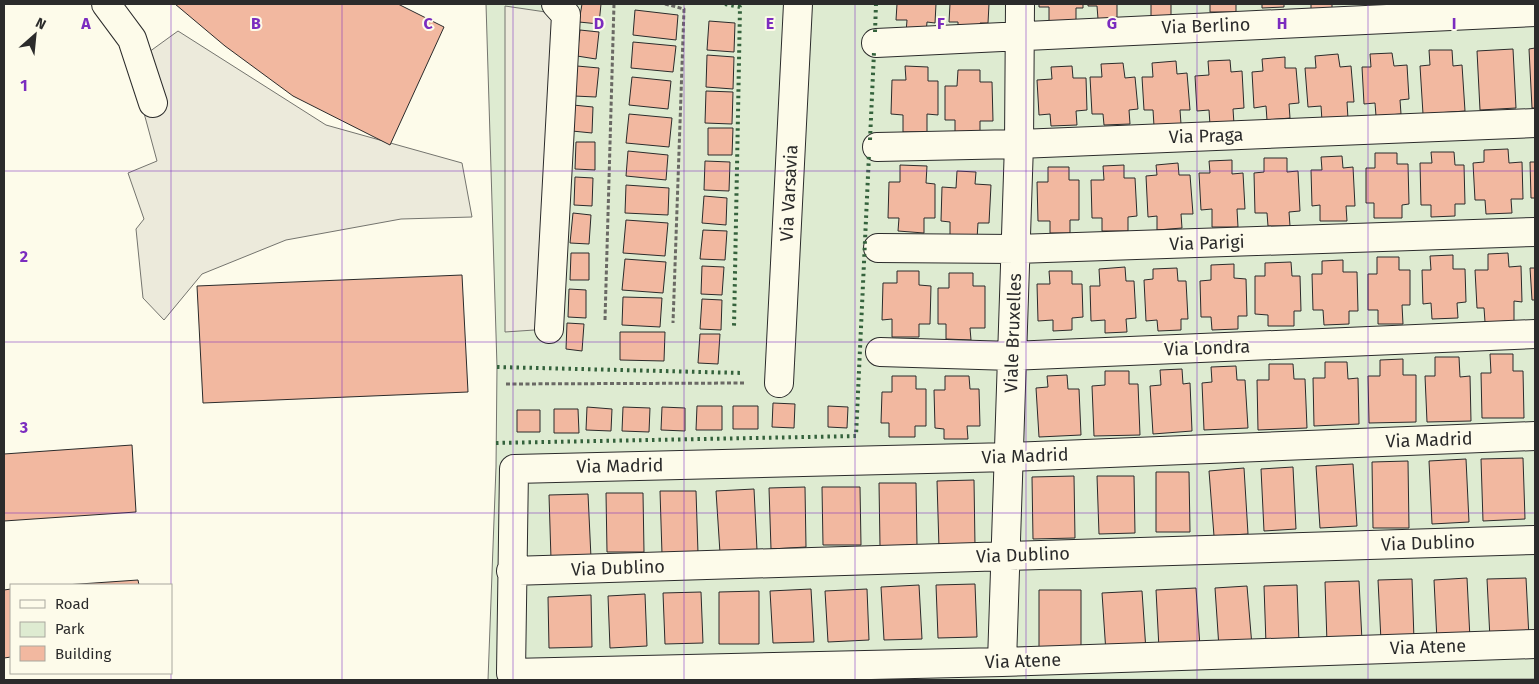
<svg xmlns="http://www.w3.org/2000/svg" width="1539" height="684" font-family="'Fira Sans',sans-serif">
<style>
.green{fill:#deebd1;stroke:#74746e}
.parking{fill:#eceadb;stroke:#74746e}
.building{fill:#f2b8a0;stroke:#2b2b2b}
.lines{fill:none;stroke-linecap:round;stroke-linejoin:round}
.minor-casing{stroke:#2b2b2b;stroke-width:30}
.path{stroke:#6a6964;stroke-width:3;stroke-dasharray:4 2.5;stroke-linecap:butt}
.minor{stroke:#fdfbea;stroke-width:28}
.hedge{stroke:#34623c;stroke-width:4;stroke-dasharray:2.5 4;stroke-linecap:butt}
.grid{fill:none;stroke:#7b2cbf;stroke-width:1;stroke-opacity:0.55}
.labels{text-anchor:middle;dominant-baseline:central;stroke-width:4;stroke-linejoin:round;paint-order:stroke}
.street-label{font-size:18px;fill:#2b2b2b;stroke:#fdfbea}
.grid-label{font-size:16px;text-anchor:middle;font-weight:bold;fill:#7b2cbf;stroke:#fdfbea;stroke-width:4;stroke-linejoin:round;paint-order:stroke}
</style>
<rect width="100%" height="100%" fill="#fdfbea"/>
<path class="green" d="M486 4H1535V679L488 680 496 467 497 367Z"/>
<path class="parking" d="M505 6 566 15 549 329 505 332Z
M178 31 326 125 462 163 472 217 401 219 286 240 202 274 164 320 143 298 136 229 144 219 128 173 157 161 131 65Z"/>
<path class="building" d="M175 4H398L444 27 390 145 293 96 225 46Z
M582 4H601L599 24 579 22Z
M897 4H936L935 23 927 22 926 34 906 33 907 20H896Z
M950 4H989L988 23H980V32L958 31V22H949Z
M1039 4H1083V8H1076V21H1049V7H1039Z
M1088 4H1117V18L1098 19 1097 6H1088Z
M1151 4H1171V16H1151Z
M1210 4H1236V12H1210Z
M1262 4H1284V7L1262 8Z
M1311 4H1332V11H1311Z
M635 10 678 15 676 40 633 35Z
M709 21 735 23 734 52 707 50Z
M580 30 599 32 596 59 577 56Z
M633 42 676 46 673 72 631 68Z
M1535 48V108H1532L1529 49Z
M1513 49 1516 108 1480 110 1477 51Z
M1429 50H1452L1453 66 1462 65 1465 111 1423 114 1420 66 1430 65Z
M1392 53 1394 66 1407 65 1409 99 1400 100 1401 114 1376 116 1375 103 1364 104 1362 67H1371L1370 54Z
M1338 54 1340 67 1351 66 1354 102H1347L1348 119 1322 121 1321 106 1308 107 1305 68H1316L1315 56Z
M707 55 734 57 733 89 706 87Z
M1285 57V68H1296L1299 103 1289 104 1290 118 1267 120 1266 106 1254 108 1252 72 1263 71 1262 59Z
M1230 60 1231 72 1242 71 1244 108 1233 109 1234 124 1210 125 1209 110 1197 111 1195 76 1209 75 1208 61Z
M1176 61 1177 74 1187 73 1190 110H1180L1181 124 1154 126 1153 110H1144L1142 77H1153L1152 63Z
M1123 63 1125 78 1135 77 1138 109 1129 110 1130 124 1104 125 1103 114H1092L1090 77H1102L1101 64Z
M577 66 599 68 596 97 574 96Z
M905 66 928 67V81H938V115L927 114V132H903V115L891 114 892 80H906Z
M1072 66 1073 78H1086L1087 110 1076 111 1077 125 1051 126 1050 114 1039 115 1037 80 1052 79 1051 67Z
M958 70H980V82H992L993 121H980V132H955V120H945V86H957Z
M632 77 671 81 668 109 629 105Z
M706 91 733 92 732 124 705 123Z
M573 105 593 107 592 133 572 131Z
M629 114 672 118 669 147 626 143Z
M708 128H733L732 155H708Z
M576 142H595V170L575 169Z
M1508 149 1509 163 1522 162 1523 199H1511L1512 213 1486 214 1485 200H1475L1473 163 1484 162V150Z
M628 151 668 155 666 180 626 176Z
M1431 152H1454L1455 165H1464L1465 204H1455V216L1431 217V205H1421L1420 163H1432Z
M1375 153H1397V164H1408L1409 204 1402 205V218H1374V203H1366V168H1375Z
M1342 156 1343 168 1353 167 1355 206H1346L1347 221H1320V205L1312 206 1311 170H1322L1321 157Z
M1264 158H1287V172L1298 171 1300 211 1289 212 1290 226H1268L1267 213H1255L1254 173 1264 172Z
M1232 160V174L1243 173 1245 209H1237L1238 227H1212V209L1201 210 1199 173H1210L1209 161Z
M705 161 730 162 729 191 704 190Z
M1530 162H1535V198H1531Z
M1178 163 1179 175H1190L1193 214H1181L1182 228 1157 230V216L1148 217 1146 176 1157 175 1156 165Z
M900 165 927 166 926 183 935 184V218H924V233L898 231 899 218H888L889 182H900Z
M1124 165V178H1135L1137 216 1128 217V231H1102V218H1092L1091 180H1104L1103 166Z
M1048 167H1069V180H1079V220H1070V233H1050V221H1038L1037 182H1048Z
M957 171 976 172 975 184 991 185 989 223H978L977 239 950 238V222L941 221 942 187 956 188Z
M575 177 593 178 592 206 574 205Z
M626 185 669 188 668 215 625 213Z
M704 196 727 198 726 225 702 223Z
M573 213 591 215 589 244 570 243Z
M626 220 668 223 665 256 623 253Z
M703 230 727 231 725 260 700 259Z
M571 253H589V280H570Z
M1508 253 1509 267 1521 266 1522 302 1514 301V321L1485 322 1484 308H1477L1475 270H1488V254Z
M1453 255V269H1465L1466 302 1457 303 1458 318 1432 319 1431 303 1423 304 1422 270H1431L1430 256Z
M1377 257H1399V270H1410V305H1402L1403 324H1378V310H1368V274H1377Z
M625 259 666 262 663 293 622 290Z
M1343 260V272H1357L1358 311H1349V324L1324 325 1323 310H1313L1312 274H1322V261Z
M1291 262 1292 276H1300L1301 311H1294V326H1268V315L1255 314V276H1265V263Z
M1234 264V278L1246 279 1247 316H1238V329L1212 330 1211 317H1201L1200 281 1211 280V265Z
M702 266 724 267 722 295 701 294Z
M1125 267 1126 281H1134L1136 318 1126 319 1127 332 1105 333V320L1091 321 1090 286H1100L1099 269Z
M1177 268 1178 281H1186L1188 319H1181V330L1158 331 1157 320 1146 321 1144 280 1153 279V269Z
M1530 268H1535V300H1532Z
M897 271H919V285L931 286 930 324H919V337H892V319L882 320 883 283H897Z
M1049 271H1072V284H1082L1083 317 1072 318V330L1053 331V320L1038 321 1037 284H1050Z
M949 273H973V286H985V328H970L971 340 946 339V324H938V288H949Z
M462 275 468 392 203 403 197 286Z
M569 289 586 290V318L568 317Z
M623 297 662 298 660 327 622 325Z
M702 299 722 300 721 330 700 329Z
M567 323 584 324 582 351 566 349Z
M620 332H665L664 361 620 360Z
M700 334H720L718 364 698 363Z
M1490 354H1513V371H1523L1524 418H1482L1481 373H1491Z
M1435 357H1459L1460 377 1470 376 1471 421 1427 422 1425 376H1435Z
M1403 359V375H1416V422L1369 423 1368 376H1380V360Z
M1325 362H1347L1348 379 1358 378 1359 424 1314 426 1313 378H1325Z
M1269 364H1293L1294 379H1305L1307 428 1258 430 1257 380H1269Z
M1236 366 1237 380H1245L1248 428 1204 430 1202 383 1212 382 1211 367Z
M1182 369 1183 384 1190 383 1192 431 1153 434 1150 386 1161 385 1160 370Z
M1105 371H1129V384H1138L1140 435 1094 436 1092 386 1105 385Z
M1067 375 1068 389H1079L1081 435 1039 437 1036 388 1048 387 1047 376Z
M892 376H916V389H926V426H915V437H889V423H881L882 392H892Z
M945 376H969L970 389H979L980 426H967L968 439H944V429L935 428 934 390H945Z
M773 403 795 404 794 428 772 427Z
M697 406H722V430H696Z
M733 406H758V429H733Z
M828 406 848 407 847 428 828 427Z
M587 407 612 409 611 431 586 430Z
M623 407 650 408 649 432 622 431Z
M662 407 685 408V431L661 430Z
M554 409H578L579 433H554Z
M517 410H540V432H517Z
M132 445 136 512 4 521V454Z
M1523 458 1525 519 1483 521 1481 459Z
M1466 459 1469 522 1432 524 1429 461Z
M1408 461 1409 528H1373L1372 462Z
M1353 464 1357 526 1320 528 1316 466Z
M1293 467 1296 529 1264 531 1261 469Z
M1244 468 1248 534 1214 536 1209 471Z
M1156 472H1189L1190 532H1156Z
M1074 476 1075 538 1033 539 1032 477Z
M1097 476H1134L1135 533 1099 534Z
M974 480 975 546 939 548 937 481Z
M879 483H916L917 545 880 546Z
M805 487 806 547 771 549 769 488Z
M822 487H860L861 545H823Z
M754 489 757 550 720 553 716 491Z
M660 491H696L698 553 662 554Z
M606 493H643L644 552H607Z
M588 494 591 558 551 559 549 495Z
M1467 578 1470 639 1437 641 1434 580Z
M1526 578 1529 638 1490 639 1487 579Z
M1412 579 1414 640 1381 641 1378 580Z
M138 580 139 585H65Z
M1359 581 1362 641 1327 643 1325 582Z
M975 584 977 637 938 638 936 585Z
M919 585 922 639 884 640 881 587Z
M1297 585 1299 643 1266 644 1264 586Z
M1247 586 1252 646 1219 648 1215 588Z
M1196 588 1200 647 1159 649 1156 590Z
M11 589V657L4 658V590Z
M811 589 814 642 773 643 770 591Z
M867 589 869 640 828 642 825 591Z
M1039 590H1081V653H1039Z
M759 591V644H719V592Z
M1142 591 1146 651 1106 653 1102 593Z
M701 592 703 643 665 644 663 593Z
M645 594 647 646 610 648 608 596Z
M591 595 592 647 549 648 548 597Z"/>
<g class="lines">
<g class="minor-casing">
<path id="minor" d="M106 4 132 39 153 103
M876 43 1535 12
M877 147 1019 144 1535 123
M878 248 1016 249 1535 232
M549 329 566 15 556 4
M880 352 1012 356 1535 334
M779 383 798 4
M1535 436 1010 457 514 469 511 673 1002 662 1535 644
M511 571 1535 540
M1002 662 1019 144 1020 4"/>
</g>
<path class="path" d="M665 4 684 9 673 323
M605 320 614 4
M506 384 746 383"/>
<use href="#minor" class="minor"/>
<path class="hedge" d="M725 4 740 7 734 327
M875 32 876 4
M870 140 874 52
M497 367 743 373
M496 443 856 436 869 154"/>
</g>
<path class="grid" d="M171 4V585M342 4V680M513 4V680M684 4V680M855 4V680M1026 4V680M1197 4V680M1368 4V680M4 171H1535M4 342H1535M4 513H1535M171 673V680"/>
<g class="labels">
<g class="street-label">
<text transform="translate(1206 26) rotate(-2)">Via Berlino</text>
<text transform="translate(1206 136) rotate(-2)">Via Praga</text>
<text transform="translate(789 193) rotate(-87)">Via Varsavia</text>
<text transform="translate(1207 243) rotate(-2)">Via Parigi</text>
<text transform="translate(1013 333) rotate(-88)">Viale Bruxelles</text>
<text transform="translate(1207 348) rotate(-2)">Via Londra</text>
<text transform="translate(1429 440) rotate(-2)">Via Madrid</text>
<text transform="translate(1025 456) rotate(-2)">Via Madrid</text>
<text transform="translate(620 466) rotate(-1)">Via Madrid</text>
<text transform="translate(1428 543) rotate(-2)">Via Dublino</text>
<text transform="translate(1023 555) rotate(-2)">Via Dublino</text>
<text transform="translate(618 568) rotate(-2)">Via Dublino</text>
<text transform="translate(1428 647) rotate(-2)">Via Atene</text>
<text transform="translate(1023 661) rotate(-2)">Via Atene</text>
</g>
</g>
<g class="grid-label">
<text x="86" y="29">A</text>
<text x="256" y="29">B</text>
<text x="428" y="29">C</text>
<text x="599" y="29">D</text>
<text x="770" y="29">E</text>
<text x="941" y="29">F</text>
<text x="1112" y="29">G</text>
<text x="1282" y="29">H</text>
<text x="1454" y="29">I</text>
<text x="24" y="91">1</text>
<text x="24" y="262">2</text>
<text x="24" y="433">3</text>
</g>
<rect width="1539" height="684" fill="none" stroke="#2b2b2b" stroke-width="10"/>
<rect x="10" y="584" width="162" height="90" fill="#fdfbea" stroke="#a9a89e"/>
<rect x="20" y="600" width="25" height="8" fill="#fdfbea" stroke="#a9a89e"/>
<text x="55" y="609" font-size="15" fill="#2b2b2b">Road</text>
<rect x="20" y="622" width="25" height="15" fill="#deebd1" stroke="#a9a89e"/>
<text x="55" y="634" font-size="15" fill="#2b2b2b">Park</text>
<rect x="20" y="646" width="25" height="15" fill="#f2b8a0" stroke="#a9a89e"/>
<text x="55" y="659" font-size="15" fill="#2b2b2b">Building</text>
<g transform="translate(35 35) rotate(27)" stroke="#fdfbea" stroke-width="4" paint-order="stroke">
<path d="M0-4L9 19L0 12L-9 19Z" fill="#2b2b2b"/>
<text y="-8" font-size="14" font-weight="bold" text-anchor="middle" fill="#2b2b2b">N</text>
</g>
</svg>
